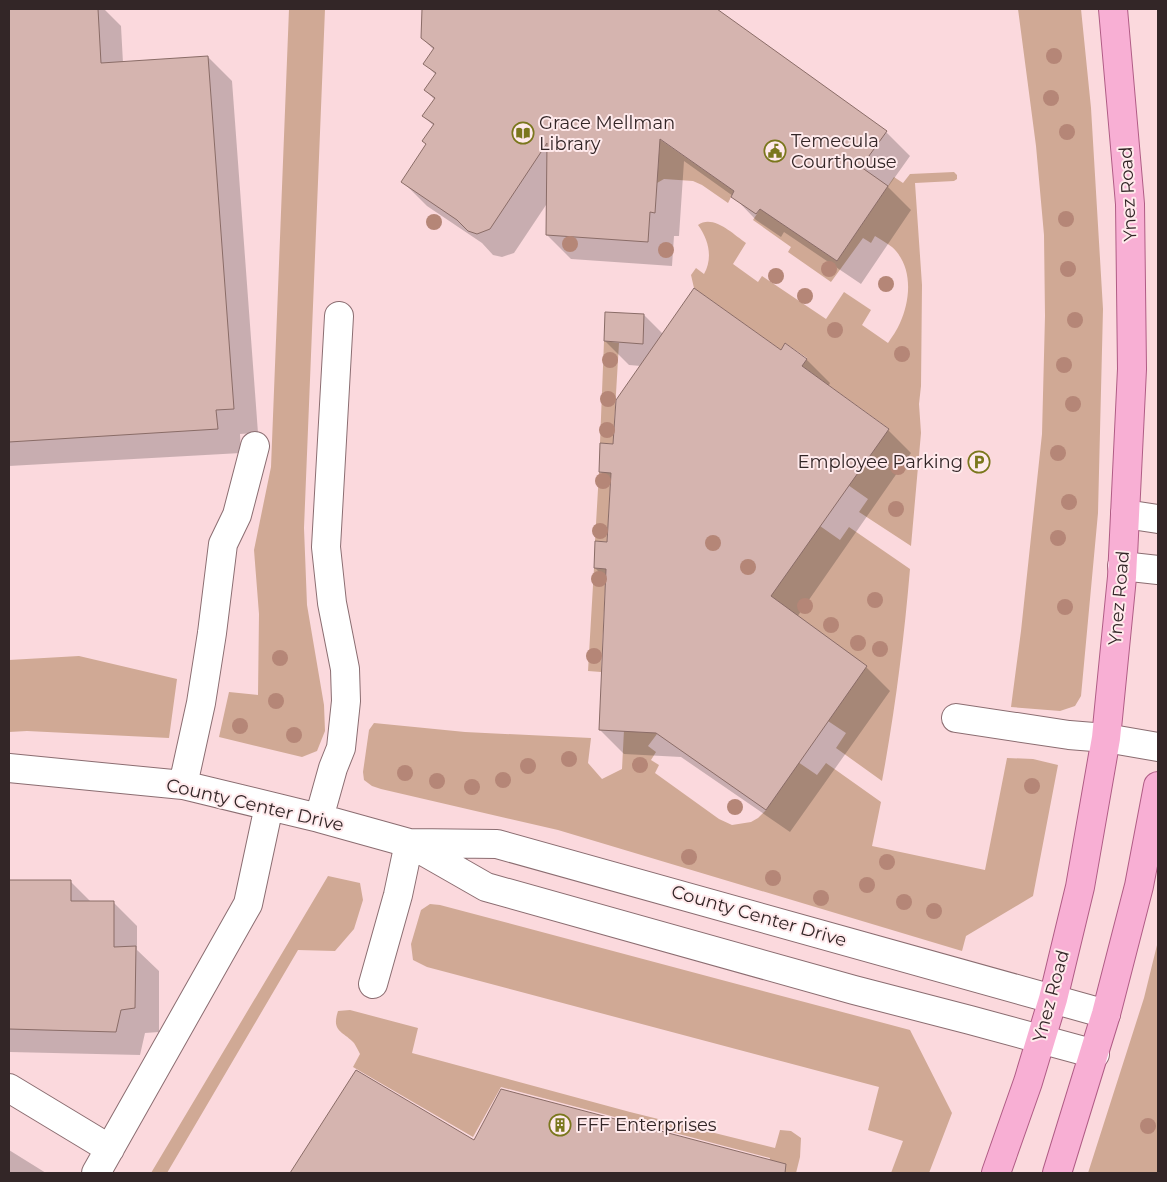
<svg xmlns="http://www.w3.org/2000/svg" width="1167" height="1182" font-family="Montserrat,sans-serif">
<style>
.green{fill:#d0a995}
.shadow{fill:#0003}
.building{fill:#d5b4af;stroke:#8a6c67}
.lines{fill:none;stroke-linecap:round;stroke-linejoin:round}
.minor-casing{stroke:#8b6d71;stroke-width:30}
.major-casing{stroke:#b05c85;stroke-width:30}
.minor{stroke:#fff;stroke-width:28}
.major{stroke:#f8afd4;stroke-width:28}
.tree{fill:#b58677}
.labels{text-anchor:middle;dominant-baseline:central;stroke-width:4;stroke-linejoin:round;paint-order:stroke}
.poi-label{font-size:18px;fill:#332627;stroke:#ffeaec;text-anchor:start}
.street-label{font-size:18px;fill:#332627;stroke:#ffeaec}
</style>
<rect width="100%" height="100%" fill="#fbd9dd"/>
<path class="green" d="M289 9H325L304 528 307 605 324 705 325 731 317 751 302 757 219 737 229 692 258 695 259 614 254 550 271 467Z
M1018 9H1081L1091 108 1103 309 1098 513 1081 696 1075 706 1060 711 1011 707 1021 631 1042 434 1045 316 1044 235 1036 146Z
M652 134 734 191 728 203 702 185 693 181 664 179 657 183H650Z
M954 172 957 175V179L954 181 915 183 922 285 921 386 919 404 921 433 911 546 859 512 868 499 848 485 888 428 802 366 807 358 785 343 781 350 694 288 691 275 696 268 704 274C713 258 709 240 698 225 713 214 733 234 746 243L733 264 758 282 762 276 826 319 844 292 871 310 862 325 888 343C892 337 897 330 900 323 911 299 913 266 892 247 887 243 881 240 875 236L871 243 863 238 831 282 788 252 791 247 753 220 760 209 837 261 894 177 903 183 910 174Z
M604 341 619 343 613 444 600 443Z
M599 472 611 473 607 542 595 541Z
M665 520 786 574 820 526 840 540 849 527 910 569C904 640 895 711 882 781L836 748 846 733 828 721Z
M594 568 606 569 601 672 588 671Z
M79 656 177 679 169 738 27 731 9 732V660Z
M625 710 657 734 648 746 656 752 651 760 659 765 655 773 719 819 732 825 751 822 758 818 766 810 798 762 817 775 826 763 881 802 872 846 985 870 1007 758 1033 759 1058 765 1033 896 966 936 962 951 558 830 381 789 372 786 364 780 363 772 369 730 374 723 465 732 591 738 588 763 602 779 622 769Z
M328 876 360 883 363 900 354 929 335 951 298 950 167 1173H151Z
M430 904 440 905 910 1030 952 1113 929 1173H891L903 1141 868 1130 879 1087 427 967 413 960 411 944 421 910Z
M1158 941V1173H1088L1144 998Z
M350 1010 418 1028 412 1053 630 1112 775 1148 780 1130 791 1131 801 1138 800 1157 796 1173H766L770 1158 501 1087 473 1137 353 1067 360 1054C358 1050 356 1046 354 1043 343 1031 331 1032 338 1011Z"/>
<path class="shadow" d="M9 9H104L121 26 123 63 208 57 232 81 258 433 240 434 241 453 9 466Z
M423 9H656L658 11 657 32 673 9H715L886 132 910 156 888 187 911 210 861 284 784 232 781 237 756 220 733 196 684 161 679 236H674L672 266 571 259 547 235 548 202 514 253 502 257 493 255 482 243 427 206 403 182 427 144 434 126 423 116 435 100 425 90 436 75 425 64 434 50 422 38Z
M644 315 663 334 781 352 806 359 830 383 828 387 888 430 911 453 797 617 866 667 890 691 790 832 681 757 624 754 600 730 607 580 595 568 608 543 611 483 600 471 615 445 641 366 629 365 605 341Z
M70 881 91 902H113L137 926V950L159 971V1032L145 1033 140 1055 9 1052V882Z
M356 1072 475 1142 769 1160 782 1173H291Z
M9 1150 46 1173H9Z"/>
<path class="building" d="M9 9H98L101 63 208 56 234 409 216 410 218 429 9 442Z
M422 9H717L887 131 861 167 888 186 837 261 760 209 756 214 731 197 734 191 660 139 655 213 650 212 648 242 546 235 547 143 490 229 477 234 468 231 457 220 401 182 426 144 422 141 434 124 422 116 435 98 424 90 436 73 423 64 434 48 421 38Z
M694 288 781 350 785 343 807 359 802 366 889 429 771 596 867 666 766 810 656 733 599 730 606 569 594 568 595 541 607 542 611 473 599 472 600 443 613 444 616 400Z
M605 312 644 314 643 344 604 341Z
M9 880H71V901H114V947L136 946 135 1008 121 1010 116 1032 9 1029Z
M356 1070 474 1140 501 1089 786 1164 785 1173H290Z"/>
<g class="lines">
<g class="minor-casing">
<path id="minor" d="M1125 514 1158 519
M1122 566 1158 570
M956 718 1069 735 1106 738 1158 747
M9 768 183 785 319 818 409 843 486 887 854 990 970 1020 1095 1054
M183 785 201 703 212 633 223 544 237 515 255 446
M319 818 333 768 341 748 346 701 345 669 332 603 326 547 339 316
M410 843 497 844 1106 1014
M373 984 398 895 409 843
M9 1088 110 1149
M96 1173 248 904 269 806"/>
</g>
<g class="major-casing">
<path id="major" d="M996 1173 1028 1082 1053 999 1080 887 1106 738 1122 577 1132 369 1130 204 1113 9
M1057 1173 1106 1014 1139 886 1158 786"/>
</g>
<use href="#minor" class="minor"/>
<use href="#major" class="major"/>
</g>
<g class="tree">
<circle cx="1054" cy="56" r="8"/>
<circle cx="1051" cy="98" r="8"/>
<circle cx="1067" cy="132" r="8"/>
<circle cx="1066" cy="219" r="8"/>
<circle cx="434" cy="222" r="8"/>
<circle cx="570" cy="244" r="8"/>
<circle cx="666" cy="250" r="8"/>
<circle cx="829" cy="269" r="8"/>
<circle cx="1068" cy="269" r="8"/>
<circle cx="776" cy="276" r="8"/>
<circle cx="886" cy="284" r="8"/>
<circle cx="805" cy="296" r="8"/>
<circle cx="1075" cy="320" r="8"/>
<circle cx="835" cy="330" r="8"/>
<circle cx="902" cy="354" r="8"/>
<circle cx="610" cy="360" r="8"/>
<circle cx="1064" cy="365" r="8"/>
<circle cx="608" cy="399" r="8"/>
<circle cx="1073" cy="404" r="8"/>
<circle cx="607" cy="430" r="8"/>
<circle cx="1058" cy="453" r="8"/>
<circle cx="898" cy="467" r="8"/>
<circle cx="603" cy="481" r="8"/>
<circle cx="1069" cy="502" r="8"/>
<circle cx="896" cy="509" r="8"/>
<circle cx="600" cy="531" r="8"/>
<circle cx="1058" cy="538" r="8"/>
<circle cx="713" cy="543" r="8"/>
<circle cx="748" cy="567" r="8"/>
<circle cx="599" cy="579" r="8"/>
<circle cx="875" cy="600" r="8"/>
<circle cx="805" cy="606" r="8"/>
<circle cx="1065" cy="607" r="8"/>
<circle cx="831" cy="625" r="8"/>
<circle cx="858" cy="643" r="8"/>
<circle cx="880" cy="649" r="8"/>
<circle cx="594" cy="656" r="8"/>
<circle cx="280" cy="658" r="8"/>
<circle cx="276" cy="701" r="8"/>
<circle cx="240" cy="726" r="8"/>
<circle cx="294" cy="735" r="8"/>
<circle cx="569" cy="759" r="8"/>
<circle cx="640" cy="765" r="8"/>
<circle cx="528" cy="766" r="8"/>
<circle cx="405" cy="773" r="8"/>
<circle cx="503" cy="780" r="8"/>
<circle cx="437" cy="781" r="8"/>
<circle cx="1032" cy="786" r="8"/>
<circle cx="472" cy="787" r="8"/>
<circle cx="735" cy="807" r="8"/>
<circle cx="689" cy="857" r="8"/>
<circle cx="887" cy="862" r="8"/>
<circle cx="773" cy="878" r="8"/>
<circle cx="867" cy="885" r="8"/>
<circle cx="821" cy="898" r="8"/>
<circle cx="904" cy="902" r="8"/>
<circle cx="934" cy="911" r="8"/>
<circle cx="1148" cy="1126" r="8"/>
</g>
<defs>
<g id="library-ring" transform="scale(1.125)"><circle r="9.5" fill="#ffeaec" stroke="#7a771c" stroke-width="1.5"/><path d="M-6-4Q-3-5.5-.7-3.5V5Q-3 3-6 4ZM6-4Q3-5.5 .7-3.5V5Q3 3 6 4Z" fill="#7a771c"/></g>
<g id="civic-ring" transform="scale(1.125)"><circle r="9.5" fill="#ffeaec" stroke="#7a771c" stroke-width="1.5"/><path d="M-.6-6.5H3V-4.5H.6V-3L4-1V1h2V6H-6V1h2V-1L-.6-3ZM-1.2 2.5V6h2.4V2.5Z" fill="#7a771c"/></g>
<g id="parking-ring" transform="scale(1.125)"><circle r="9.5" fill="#ffeaec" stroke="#7a771c" stroke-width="1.5"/><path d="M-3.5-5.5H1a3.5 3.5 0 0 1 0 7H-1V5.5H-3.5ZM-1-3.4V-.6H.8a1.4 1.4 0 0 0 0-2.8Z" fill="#7a771c"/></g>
<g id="building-ring" transform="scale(1.125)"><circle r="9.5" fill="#ffeaec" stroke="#7a771c" stroke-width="1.5"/><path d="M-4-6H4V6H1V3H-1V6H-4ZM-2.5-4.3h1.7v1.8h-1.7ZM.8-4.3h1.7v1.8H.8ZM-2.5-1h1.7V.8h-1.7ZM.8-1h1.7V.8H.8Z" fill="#7a771c"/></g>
</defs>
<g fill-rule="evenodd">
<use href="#library-ring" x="523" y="133"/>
<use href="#civic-ring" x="775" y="151"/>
<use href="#parking-ring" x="979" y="462"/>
<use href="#building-ring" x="560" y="1125"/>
</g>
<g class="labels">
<g class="poi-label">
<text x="539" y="123">Grace Mellman<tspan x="539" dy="21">Library</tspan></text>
<text x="791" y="141">Temecula<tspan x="791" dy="21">Courthouse</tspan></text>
<text x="963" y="462" text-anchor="end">Employee Parking</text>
<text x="576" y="1125">FFF Enterprises</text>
</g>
<g class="street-label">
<text transform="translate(1128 194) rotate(-93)">Ynez Road</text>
<text transform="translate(1119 598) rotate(-85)">Ynez Road</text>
<text transform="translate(255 805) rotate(13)">County Center Drive</text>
<text transform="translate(759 916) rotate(16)">County Center Drive</text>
<text transform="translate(1051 996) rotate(-75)">Ynez Road</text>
</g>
</g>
<rect width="1167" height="1182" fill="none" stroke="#332627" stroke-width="20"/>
</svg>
